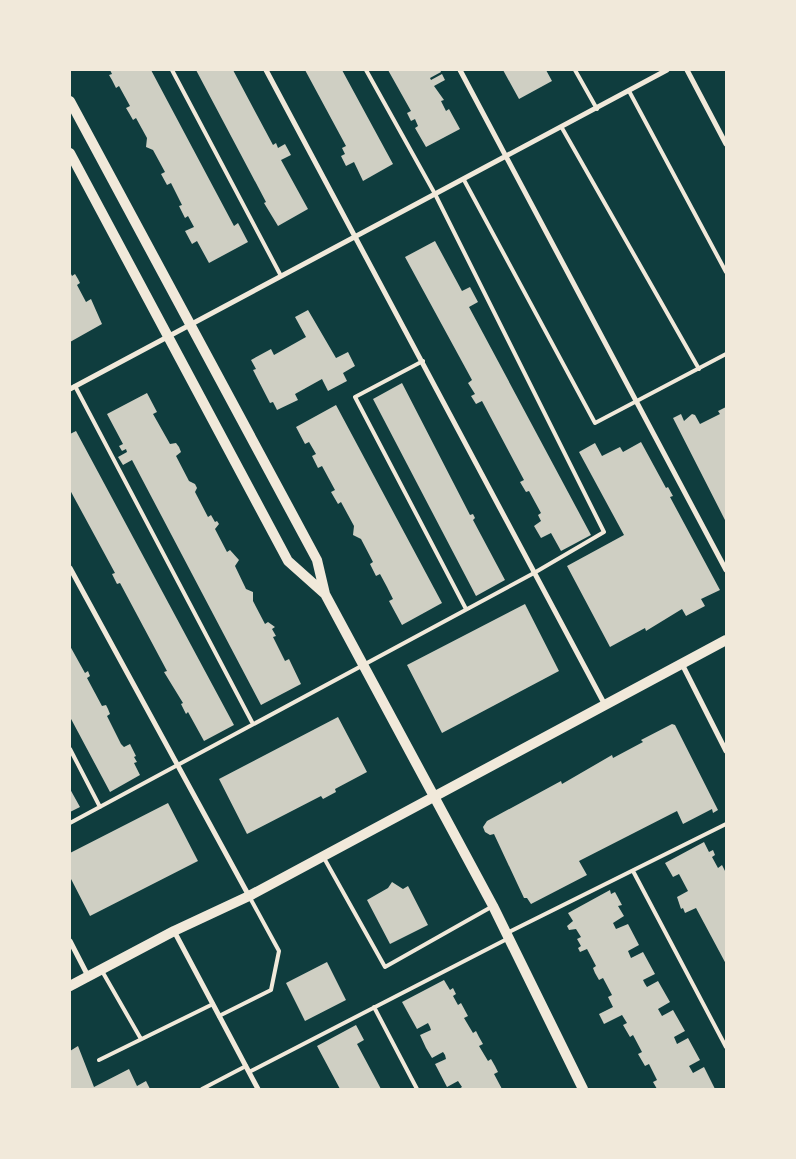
<svg xmlns="http://www.w3.org/2000/svg" width="796" height="1159" font-family="Figtree,sans-serif">
<style>
.building{fill:#cfcfc3}
.lines{fill:none;stroke-linecap:round;stroke-linejoin:round}
.service{stroke:#f1e9da;stroke-width:4}
.minor{stroke:#f1e9da;stroke-width:5}
.secondary{stroke:#f1e9da;stroke-width:10}
</style>
<rect width="100%" height="100%" fill="#0f3d3e"/>
<path class="building" d="M110 70H151L234 226 238 223 248 242 209 263 197 241 192 244 185 231 194 227 188 216 185 218 179 206 182 205 171 183 167 185 161 174 165 172 153 150 146 147 147 138 136 118 133 120 129 113 126 108 130 106 119 86 116 88 112 80 109 75 112 74Z
M196 70H233L273 145 276 143 278 148 285 144 291 155 281 160 308 209 278 226 264 203 266 202Z
M305 70H342L393 164 363 181 354 162 346 166 341 156 345 154 342 148 346 146Z
M388 70H440L441 72 430 78 431 80 442 74 445 80 434 86 444 100 441 101 446 111 449 109 460 129 426 147 415 128 418 126 415 119 411 121 407 113 411 111Z
M503 70H546L552 81 519 99Z
M435 241 462 291 470 287 478 302 469 307 591 535 561 551 551 533 541 538 534 526 541 521 538 515 541 513 529 491 526 492 520 482 524 480 482 401 476 404 471 396 475 394 468 383 472 380 405 257Z
M70 272 72 276 75 274 78 279 80 283 77 285 86 302 91 299 102 324 70 342Z
M308 310 336 358 348 352 355 366 343 373 347 381 328 391 322 379 295 394 298 400 277 410 273 402 270 403 253 370 256 369 251 360 271 349 274 355 306 337 295 317Z
M402 383 470 515 473 514 475 518 473 520 505 580 476 596 373 399Z
M147 393 157 412 153 414 170 444 176 443 179 447 181 452 176 456 189 481 195 484 197 488 195 492 208 517 211 515 215 522 217 521 219 524 215 529 227 552 230 550 239 560 235 566 246 589 253 592V601L265 624 268 622 275 627 272 629 276 636 273 637 285 661 289 659 301 684 261 705 132 460 123 465 118 457 127 452 126 449 122 451 119 446 123 444 107 414Z
M336 405 442 603 402 625 389 601 393 599 387 587 380 574 376 576 370 564 373 562 361 539 353 535 354 526 341 502 338 504 331 492 335 490 322 466 318 468 312 456 316 454 309 442 305 444 296 427Z
M726 407V522L673 418 681 414 684 421 692 414 695 415 700 424 720 414 718 411Z
M76 431 234 725 204 741 188 712 186 714 181 704 183 703 164 672 167 671 120 583 117 584 112 574 115 573 70 490V434Z
M641 442 666 488 668 487 673 496 670 497 720 590 701 599 705 606 686 616 682 609 646 631 645 628 610 647 567 566 624 535 579 452 595 443 602 456 620 447 623 452Z
M525 604 559 671 442 733 407 665Z
M70 646 85 673 88 671 90 676 87 678 102 706 106 705 108 709 110 714 107 716 121 744 124 747 130 744 136 756 134 757 137 762 134 763 140 775 110 792 70 717Z
M338 717 367 772 335 789 336 792 323 799 321 796 247 834 219 779Z
M672 724 675 725 718 810 713 813 712 809 683 824 677 811 579 861 587 875 531 904 527 898H524L494 834 490 835 485 832 483 827 487 821 561 781 562 784 612 755 613 758 643 742 641 740Z
M70 789 80 807 70 812Z
M168 803 198 861 90 916 70 877V853Z
M704 842 709 852 713 850 715 855 712 857 718 868 722 865 726 873V964L696 908 685 913 683 908 681 909 677 897 688 891 679 874 673 877 665 863Z
M392 882 403 889 408 886 428 925 390 944 367 900 388 888Z
M610 890 611 894 615 892 622 905 618 906 624 916 613 923 616 929 628 924 639 945 628 951 631 958 643 952 655 974 643 980 645 984 647 987 658 981 670 1002 658 1009 662 1016 673 1010 685 1031 674 1037 677 1044 688 1038 700 1060 689 1066 693 1073 704 1067 715 1089H657L653 1082 657 1080 649 1064 645 1066 638 1054 642 1052 633 1035 630 1037 623 1025 627 1023 622 1015 604 1024 599 1014 613 1007 608 997 612 995 603 978 599 980 595 973 593 968 596 966 587 949 580 952 578 948 581 946 577 939 581 937 576 929 569 930 567 926 573 921 568 913Z
M327 962 346 1000 305 1021 286 983Z
M444 980 450 990 453 988 456 994 453 996 458 1005 461 1003 468 1016 464 1018 473 1033 476 1031 479 1037 483 1044 479 1046 488 1061 491 1059 495 1066 498 1072 494 1074 502 1089H459L462 1087 458 1081 447 1087 435 1064 446 1059 445 1055 443 1052 432 1058 426 1048 420 1035 431 1030 430 1027 428 1023 417 1029 402 1002Z
M356 1025 364 1040 357 1044 381 1089H340L317 1046Z
M78 1046 94 1087 129 1069 137 1086 146 1081 150 1089H70V1051Z"/>
<g class="lines">
<path class="service" d="M172 70 281 276
M575 70 597 109
M629 91 726 272
M562 128 699 369
M464 180 595 423 726 354
M423 361 355 397 466 609
M75 386 253 724
M70 749 100 807
M70 823 534 573 604 532 435 194 366 70
M324 858 385 967 493 906
M633 871 726 1047
M507 933 726 824
M102 971 141 1039
M374 1007 417 1089
M219 1016 271 990 279 951 249 896
M99 1060 213 1004
M249 1072 507 939
M202 1089 246 1066"/>
<path class="minor" d="M266 70 605 705
M460 70 726 570
M687 70 726 144
M70 389 667 70
M70 568 249 896
M682 664 726 751
M174 931 258 1089
M70 941 88 976"/>
<path class="secondary" d="M70 101 317 560 325 594 493 906 583 1089
M70 153 288 561 325 594
M70 986 174 931 249 896 726 640"/>
</g>
<rect width="796" height="1159" fill="none" stroke="#f1e9da" stroke-width="142"/>
</svg>
